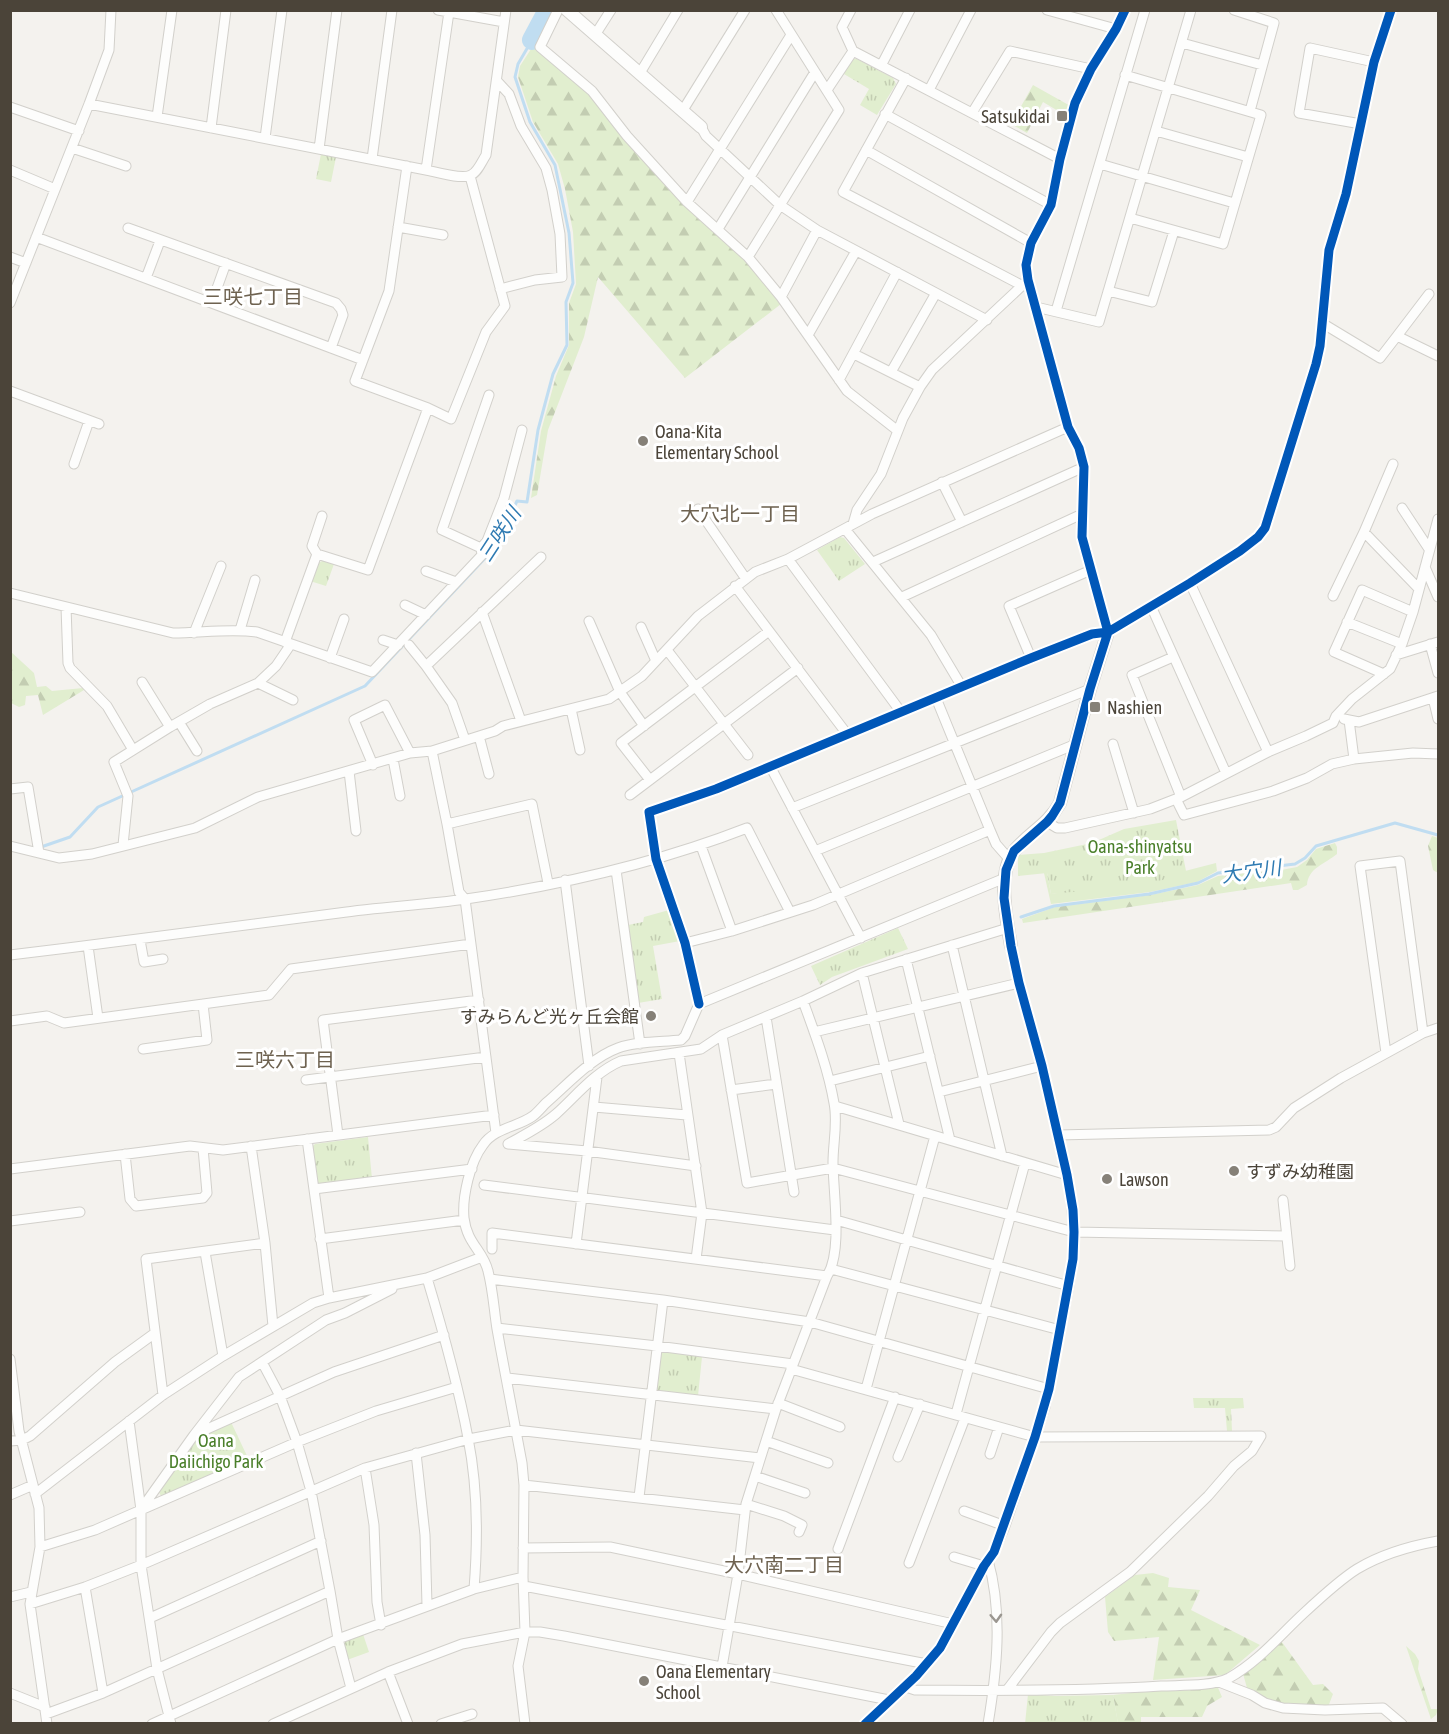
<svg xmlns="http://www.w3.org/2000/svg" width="1449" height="1734" font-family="'Asap Condensed','Noto Sans JP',sans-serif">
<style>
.grass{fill:#e1eecf}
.forest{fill:url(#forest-firs)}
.park{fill:url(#park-tufts)}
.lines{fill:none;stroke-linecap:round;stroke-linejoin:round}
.stream{stroke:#c0ddf1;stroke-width:3}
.river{stroke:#c0ddf1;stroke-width:20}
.minor-casing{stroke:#d2d0cb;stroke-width:11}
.tertiary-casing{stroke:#d2d0cb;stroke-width:14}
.minor{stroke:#fdfdfc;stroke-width:9}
.tertiary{stroke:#fdfdfc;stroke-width:12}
.cycleway-casing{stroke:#fff;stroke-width:13}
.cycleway{stroke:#0057b8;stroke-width:9}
.oneway{stroke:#9b9791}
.poi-dot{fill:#868178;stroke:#fff;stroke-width:2}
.labels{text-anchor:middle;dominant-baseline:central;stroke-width:6;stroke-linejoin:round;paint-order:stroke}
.poi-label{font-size:18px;fill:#4b4439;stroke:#fff;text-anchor:start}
.park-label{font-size:18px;fill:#4a7f2a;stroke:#fff}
.neighbourhood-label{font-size:20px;fill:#6e6250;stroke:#fff}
.water-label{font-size:20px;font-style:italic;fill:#2e7ab2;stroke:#fff}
</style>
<defs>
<pattern id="forest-firs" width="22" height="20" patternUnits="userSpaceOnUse" patternTransform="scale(1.5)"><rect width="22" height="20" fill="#e1eecf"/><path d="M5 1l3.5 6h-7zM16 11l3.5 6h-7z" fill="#c3cdb2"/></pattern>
<pattern id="park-tufts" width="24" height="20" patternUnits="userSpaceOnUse" patternTransform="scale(1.5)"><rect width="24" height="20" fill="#e1eecf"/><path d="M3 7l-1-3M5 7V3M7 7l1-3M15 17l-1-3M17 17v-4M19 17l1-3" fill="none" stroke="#c3cdb2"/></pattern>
</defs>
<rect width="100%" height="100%" fill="#f4f2ee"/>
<path class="grass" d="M1216 863 1217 871 1197 882 1150 892 1051 904 1044 873H1047L1051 894 1185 871Z"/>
<path class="forest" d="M533 46 587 92 746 260 781 304 685 378 598 277 584 337 548 430 537 495 531 498 541 431 556 376 569 345V303L576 284 573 232 565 189 558 164 533 122 518 77 520 66Z
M1033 85 1074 108 1070 118 1043 102 1027 133 1011 124Z
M10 651 34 673 37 687 46 686 52 691 83 688 84 690 43 715 38 695 26 696 25 705 19 707 11 703Z
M1432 836 1438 838V873L1433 870 1428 846Z
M1335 843 1337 847V854C1325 864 1308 868 1307 885L1298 890H1293L1291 883 1023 923 1022 919 1055 907 1150 895 1198 885 1218 876 1281 870 1297 867 1307 860 1316 849Z
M1153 1573 1169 1578 1168 1587 1200 1590 1191 1610 1260 1645 1225 1675 1153 1680 1159 1637 1114 1641 1108 1632 1105 1597 1135 1575Z
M1279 1638 1313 1685 1323 1684 1333 1694 1328 1707 1283 1706 1264 1700 1247 1688 1242 1670Z
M1406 1646 1415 1654 1419 1661 1418 1669 1431 1709H1438L1436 1715 1431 1719Z
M1216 1683 1222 1697 1207 1706 1202 1717H1141V1723L1118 1724 1113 1695Z"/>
<path class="park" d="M851 59H857L893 78 896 84 877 115 860 105 869 89 844 74Z
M321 154 336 157 331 182 316 179Z
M840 537 844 538 865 564 839 581 817 550Z
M324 560 334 564 326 586 310 581 315 565Z
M1176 820 1186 871 1152 884 1051 894 1047 873 1018 876V855L1044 853 1092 843 1124 829Z
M669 910 680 941 653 946 662 999 638 1003 628 925 643 922 644 917Z
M898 928 908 949 832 977 820 985 811 966Z
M368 1137 372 1179 320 1186 316 1183 311 1148 315 1144Z
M663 1351 702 1357 698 1396 658 1391 655 1387 659 1354Z
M1193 1398H1243L1244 1408 1231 1409 1232 1431H1227L1225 1408H1194Z
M231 1422 248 1458 162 1498 159 1492 198 1436Z
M363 1634 369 1652 347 1660 343 1644 349 1639Z
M1028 1694 1055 1696 1113 1695 1118 1723 1025 1724Z"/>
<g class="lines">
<path class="stream" d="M41 847 70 837 98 807 365 686 489 554 499 540 517 501 527 502 538 430 553 374 567 345 566 302 573 283 569 233 555 165 530 122 515 77 518 64 532 40
M1021 917 1054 906 1149 894 1198 883 1218 873 1295 864 1305 858 1316 846 1395 823 1438 835"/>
<path class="river" d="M532 40 548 10"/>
<g class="minor-casing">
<path id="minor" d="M438 10 504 22
M558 10 540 47 592 91 627 136 687 202 748 257 781 297 847 391 898 431
M851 10 842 27 853 51
M1047 10 1116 29
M1234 10 1274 23 1250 111
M595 35 611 10
M1182 43 1262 65
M882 64 910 10
M640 73 678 10
M1125 75 1261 115 1223 244 1130 218
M906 78 843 192 1023 286
M497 81 509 94 521 126 546 168 552 190 560 234 562 277 535 280 500 289
M827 90 853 51 1060 159
M929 90 971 10
M89 104 426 170C436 172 462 180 471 175 478 172 482 161 486 155L506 10
M10 107 79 131
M683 110 745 10
M972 113 1010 51 1091 69
M885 114 1051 205
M157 117 172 10
M1361 124 1299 113 1310 48 1374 62
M701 127 706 136 780 205 817 230 987 320
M211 128 226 10
M1156 131 1248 157
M265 138 282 10
M72 148 126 166
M319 149 337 10
M866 150 1031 243
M372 159 392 10
M1100 164 1234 203
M407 166 389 291 355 381 428 408 451 419 486 332 505 306 470 176
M10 170 55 189
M426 170 449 12
M687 202 791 35
M398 227 443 235
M128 228 336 303 341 309 343 315 331 348
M718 229 815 72
M36 237 363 360
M10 257 26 263
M748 257 839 110 776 10
M146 278 160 241
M1108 291 1152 302 1174 231
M781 297 817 230
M212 302 226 263
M10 303 89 104 109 50 111 10
M1036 307 1099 322 1191 10
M1056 311 1145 10
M1322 323 1380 358 1397 336 1438 356
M808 335 856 251
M1397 336 1429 294
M854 354 920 387
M891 372 936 293
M839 380 897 272
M10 391 99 424
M74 464 89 421
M942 482 962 522
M1402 508 1429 549
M698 509 746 579
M322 516 312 546 317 554 368 570 428 408
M853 524 857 510 881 474 903 418 920 387 932 370 1026 282
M845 529 931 635 962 687
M1364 532 1419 589
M481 548 487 541 504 498 522 430
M788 559 901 712
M873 562 1084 467
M1425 567 1438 597
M426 571 456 582
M1190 583 1268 752
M735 586 847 734
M10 593 173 633C201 633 229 628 257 632L372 672 482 555 481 548 442 530 489 395
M1333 596 1364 532 1393 464
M902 597 1082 514
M405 605 426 615
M1151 606 1226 773
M66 607 68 663 70 668 107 706 133 750
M482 612 521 721
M589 621 620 692 644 726
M1347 622 1402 644
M641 627 656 661
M240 630 255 580
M1108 632 1082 537 1084 467 1079 448 1068 427 1028 280 1026 265 1031 243 1051 205 1060 159 1075 103 1091 69 1116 29 1125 10
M194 633 221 566
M383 640 398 645
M285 642 317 554
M1430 644 1438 673
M409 645 426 666 452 703 465 740
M667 650 748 755
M1396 655 1438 642
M1173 657 1132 675 1181 797
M330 658 344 619
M1031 658 1009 606 1091 570
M426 666 541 557
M1384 674 1334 652 1362 590 1413 612
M142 682 170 727
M258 683 293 700
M936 698 990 830
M1433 698 1438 719
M571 709 580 750
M1344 719 1359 722 1438 696
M1349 720 1354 759 1413 753 1438 754
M179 722 197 751
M479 736 489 774
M1113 744 1134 813
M432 751 447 824 459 892 465 899 496 1133
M393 759 400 796
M373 765 354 720 385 705 410 753
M770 766 861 938
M349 771 356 831
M650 780 621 743 769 631
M10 789 28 787 39 853
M630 795 798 668
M1176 799 1184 815 1273 791 1307 778 1332 764 1354 759
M792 808 1090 689
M1047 822 1057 828H1065L1150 809 1181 797 1268 752 1306 736 1333 723 1336 716 1352 699 1390 669 1402 644 1413 612 1438 519
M447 824 532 804 548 883
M123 845 128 796 114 762 170 727 210 704 258 683 276 666 291 644
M10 846 59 858 92 854 195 828 258 797 410 753 432 751 495 731 503 726 609 699 642 676 698 616 755 572 788 559 872 514 1068 427
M701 846 732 931
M815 851 1076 744
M616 870 640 1044
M565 880 589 1066
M140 940 144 962 163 959
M685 943 732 931 813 905 990 830 996 844 1010 860
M952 945 1002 1156
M88 946 98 1018
M10 955C120 942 230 927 339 913 381 907 424 905 466 899 562 885 657 863 747 828L790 912
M906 959 950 1140
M862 973 899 1124
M699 1004 685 943 656 859 649 812 716 789 1031 658 1092 634 1108 632 1190 583 1240 551 1258 537 1265 528 1316 364 1320 346 1329 250 1346 194 1374 62 1391 10
M766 1017 794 1192
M10 1021 47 1016 64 1023 269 995 291 969 471 944
M814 1032 1019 983
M722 1035 747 1183 833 1168 1074 1232 1286 1236
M143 1049 207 1040 203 1004
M679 1053 702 1213 696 1259
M1386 1053 1360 866 1400 861 1423 1033
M306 1080 486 1057
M830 1081 930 1056
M731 1090 776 1084
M939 1092 1042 1066
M835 1106 1067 1175
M594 1107 687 1115
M338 1135 323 1020 479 1000
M1058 1135 1269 1130 1276 1127 1294 1108 1341 1078 1423 1033 1438 1028
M307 1139 329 1298
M508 1144C524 1135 541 1127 556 1114 576 1096 595 1072 621 1061L701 1049 722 1035 803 1001 862 973 1008 928
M508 1144 587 1151 696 1166
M251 1146 265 1243 273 1326
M125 1154 130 1199 136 1206 203 1198 207 1193 203 1148
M10 1169 190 1146 223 1150 494 1115
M484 1185 835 1230
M314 1189 472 1169
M1283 1200 1290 1266
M836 1220 1069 1286
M10 1221 80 1212
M320 1239 464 1220
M576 1244 597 1077
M492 1249V1233L827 1276
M205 1252 223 1356
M831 1269 1060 1330
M427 1278C443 1331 458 1384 468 1438 478 1488 478 1539 474 1589
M490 1279 663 1300 810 1322 1049 1389
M497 1328 657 1346 793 1364
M10 1359 19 1431 39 1508 40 1547 30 1604 47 1724
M262 1362 280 1396 297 1442 311 1491 330 1591 338 1639 351 1688
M791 1369 1035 1437 1261 1436 1252 1451 1234 1466 1208 1496 1130 1572 1060 1623 1051 1632 1007 1690
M507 1378 776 1409
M866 1389 935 1136
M163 1395 146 1259 265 1243
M778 1403 840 1427
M956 1414 1025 1163
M129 1421 141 1510V1565L157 1669 171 1724
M196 1434 334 1372 444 1335
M10 1441 22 1440 30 1436 115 1362 155 1333
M766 1441 828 1463
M416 1453 425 1535 427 1605
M990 1454 999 1427
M898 1457 920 1404
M365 1468 374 1525 377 1602 381 1625
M755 1476 805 1493
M524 1485 745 1510
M35 1494 163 1395 223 1356 313 1303 329 1298 427 1278 482 1257
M10 1495 33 1485
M639 1497 663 1300
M746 1504 784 1516 802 1525 799 1532
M142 1508 194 1435 239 1377 326 1320 345 1313 392 1289
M964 1511 1005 1526
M40 1547 95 1530 297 1442 376 1411 457 1387
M523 1548 610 1547 738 1574 953 1624
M838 1549 895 1397
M954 1557 984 1566
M909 1563 965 1418
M524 1586 927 1664
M85 1587 103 1693
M10 1597 31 1592
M30 1604 85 1587 141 1565 365 1468 469 1439 516 1430 760 1458
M150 1618 321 1541
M722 1667 738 1574 746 1504 776 1409 827 1276C843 1251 833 1192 833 1162 833 1143 838 1122 834 1103 828 1068 815 1034 803 1001
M388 1672 408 1724
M1219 1682 1252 1695 1265 1703 1283 1708 1325 1710 1383 1708 1402 1724
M906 1687 915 1690C997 1691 1079 1691 1161 1686 1181 1685 1211 1687 1229 1678 1259 1661 1279 1636 1304 1613 1318 1600 1341 1579 1357 1569 1382 1554 1410 1546 1438 1541
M10 1693 45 1707
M46 1714 103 1693 330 1591
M152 1724 338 1639 474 1589 523 1577
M273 1724 388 1672 462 1644 525 1632H540L564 1636 889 1700
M441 1724 472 1714
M525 1724 518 1666 525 1632 523 1577 524 1485 522 1463C514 1419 505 1374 497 1329 494 1310 493 1290 488 1271 483 1250 467 1244 464 1218 462 1197 470 1162 483 1145 494 1128 518 1127 533 1116 538 1112 542 1107 546 1103 568 1084 591 1058 618 1048 637 1041 661 1042 681 1040L685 1036 699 1004 1005 878
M865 1724 916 1676 940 1648 984 1566 994 1552 1005 1526 1045 1407 1069 1286 1073 1259 1074 1232 1070 1192 1042 1066 1019 983 1011 946
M988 1724C997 1670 1003 1613 988 1560"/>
</g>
<g class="tertiary-casing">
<path id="tertiary" d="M567 10 701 127
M1011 946C1007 920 996 873 1015 850 1030 832 1048 825 1060 803L1090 689 1108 632"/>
</g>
<use href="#minor" class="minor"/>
<use href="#tertiary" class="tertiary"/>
<g class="cycleway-casing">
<path id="cycleway" d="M699 1004 685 943 656 859 649 812 716 789 1031 658 1092 634 1108 632 1190 583 1240 551 1258 537 1265 528 1316 364 1320 346 1329 250 1346 194 1374 62 1391 10
M865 1724 916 1676 940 1648 984 1566 994 1552 1035 1437 1049 1389 1073 1259 1074 1232 1073 1210 1067 1175 1042 1066 1019 983 1011 946 1004 898 1006 870 1014 851 1047 822 1052 816 1060 803 1090 689 1108 632 1082 537 1084 467 1079 448 1068 427 1028 280 1026 265 1031 243 1051 205 1060 159 1075 103 1091 69 1116 29 1125 10"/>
</g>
<use href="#cycleway" class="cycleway"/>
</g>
<defs><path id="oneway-chevron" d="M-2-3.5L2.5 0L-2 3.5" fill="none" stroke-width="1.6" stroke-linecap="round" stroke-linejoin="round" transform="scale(1.5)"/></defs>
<use class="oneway" href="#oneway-chevron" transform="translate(996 1618) rotate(87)"/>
<g class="poi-dot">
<rect x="1056" y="110" width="12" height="12" rx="3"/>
<circle cx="643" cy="441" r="6"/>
<rect x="1089" y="701" width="12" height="12" rx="3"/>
<circle cx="651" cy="1016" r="6"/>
<circle cx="1234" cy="1171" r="6"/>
<circle cx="1107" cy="1179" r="6"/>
<circle cx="644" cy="1681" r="6"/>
</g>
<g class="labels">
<g class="poi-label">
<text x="1050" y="116" text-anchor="end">Satsukidai</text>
<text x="655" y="431">Oana-Kita<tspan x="655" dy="21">Elementary School</tspan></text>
<text x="1107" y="707">Nashien</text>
<text x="639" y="1016" text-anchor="end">すみらんど光ヶ丘会館</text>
<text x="1246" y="1171">すずみ幼稚園</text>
<text x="1119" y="1179">Lawson</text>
<text x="656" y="1671">Oana Elementary<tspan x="656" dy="21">School</tspan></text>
</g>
<g class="park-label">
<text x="1140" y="846">Oana-shinyatsu<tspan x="1140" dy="21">Park</tspan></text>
<text x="216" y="1440">Oana<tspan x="216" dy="21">Daiichigo Park</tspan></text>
</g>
<g class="neighbourhood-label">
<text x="253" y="296">三咲七丁目</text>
<text x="740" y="513">大穴北一丁目</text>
<text x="285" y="1059">三咲六丁目</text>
<text x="784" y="1564">大穴南二丁目</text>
</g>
<g class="water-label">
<text transform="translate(499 534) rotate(-57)">三咲川</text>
<text transform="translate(1251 871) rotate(-8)">大穴川</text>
</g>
</g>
<rect width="1449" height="1734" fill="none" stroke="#4b4439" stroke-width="24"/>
</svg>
